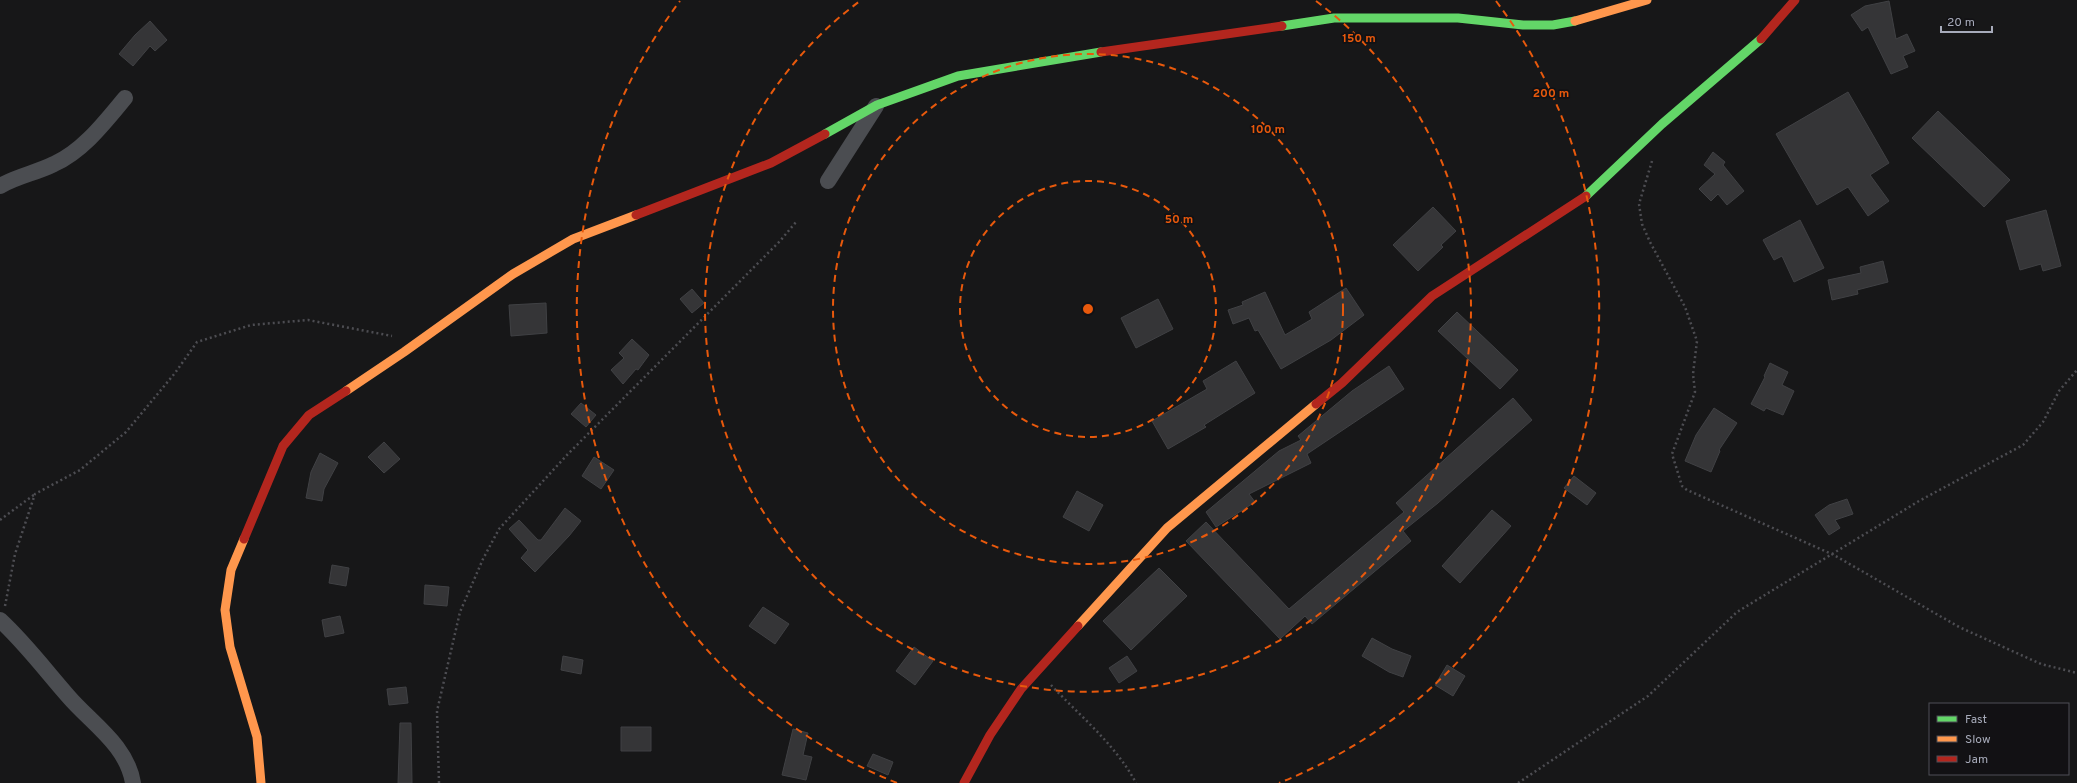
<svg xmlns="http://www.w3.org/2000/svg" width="2077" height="783" font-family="Overpass,sans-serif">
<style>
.building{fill:#353537;stroke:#404144}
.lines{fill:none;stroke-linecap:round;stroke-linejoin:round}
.path{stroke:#4d4d52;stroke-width:2.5;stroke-dasharray:2 3;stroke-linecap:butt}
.street{stroke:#4b4d51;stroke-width:16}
.fast{stroke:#63d668;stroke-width:9}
.slow{stroke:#ff974d;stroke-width:9}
.jam{stroke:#b3261e;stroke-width:9}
.ring{fill:none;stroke:#e8590c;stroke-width:2;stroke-dasharray:7 5}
.centre{fill:#e8590c;stroke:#121114;stroke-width:2}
.ring-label{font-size:12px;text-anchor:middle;font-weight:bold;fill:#e8590c;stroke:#121114;stroke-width:3.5;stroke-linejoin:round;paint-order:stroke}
</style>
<rect width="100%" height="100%" fill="#171718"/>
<path class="building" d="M1889 1 1896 39 1907 34 1915 51 1903 56 1908 67 1891 74 1868 27 1862 31 1851 15 1865 6Z
M150 21 167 40 155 51 150 46 133 66 119 54 135 35Z
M1848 92 1889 163 1870 175 1889 201 1868 216 1848 187 1817 205 1776 134Z
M1938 111 2010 180 1984 207 1912 138Z
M1713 152 1725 162 1723 165 1744 191 1727 205 1718 194 1711 201 1699 189 1715 174 1704 165Z
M1433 207 1456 231 1441 245 1443 247 1418 271 1393 245Z
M2046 210 2061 266 2043 271 2041 264 2020 270 2006 221Z
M1800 220 1824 268 1794 282 1782 256 1774 260 1763 240Z
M1883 261 1888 282 1857 290 1858 294 1832 300 1828 280 1861 273 1860 267Z
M1346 288 1364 315 1331 340 1281 369 1258 330 1255 331 1249 318 1233 324 1228 310 1243 305 1242 302 1265 292 1285 335 1312 319 1309 312Z
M692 289 704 303 692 313 680 299Z
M1158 299 1173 329 1136 348 1121 318Z
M546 303 547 333 511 336 509 305Z
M1457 312 1518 370 1500 389 1438 331Z
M632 339 649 355 638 370 636 369 623 384 611 370 624 358 619 353Z
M1236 361 1255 393 1204 425 1206 427 1168 449 1152 421 1207 389 1203 381Z
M1770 363 1788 372 1782 385 1794 391 1783 415 1766 408 1764 411 1751 404 1765 377 1764 376Z
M1389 366 1404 389 1307 454 1311 463 1249 494 1255 502 1216 527 1206 512 1279 451 1301 440 1298 436 1352 391Z
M1513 398 1532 420 1438 503 1403 531 1411 541 1312 624 1305 616 1280 639 1186 541 1206 522 1289 609 1404 512 1396 503Z
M581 403 596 415 586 427 571 414Z
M1714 408 1737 423 1719 450 1720 451 1711 472 1685 461 1696 435Z
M384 442 400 459 384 473 368 457Z
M320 453 338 463 324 489 322 501 306 498 311 472Z
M594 457 614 470 601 489 582 476Z
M1574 476 1596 493 1587 505 1564 488Z
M1077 491 1103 505 1089 531 1063 517Z
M1847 499 1853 514 1835 520 1840 528 1829 535 1815 515 1829 505Z
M565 508 581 521 569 536 535 572 521 558 528 550 509 529 519 520 538 540H541Z
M1492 510 1511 526 1460 583 1442 566Z
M332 565 349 568 346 586 329 583Z
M1159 568 1187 596 1131 650 1103 621Z
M425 585 449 587 447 606 424 604Z
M763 607 789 624 775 644 749 626Z
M340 616 344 633 325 637 322 620Z
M1372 638 1392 649 1411 656 1403 677 1389 672 1362 656Z
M914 647 933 661 915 685 896 671Z
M563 656 583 660 581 674 561 670Z
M1127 656 1137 671 1119 683 1109 668Z
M1447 665 1465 676 1453 696 1435 685Z
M406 687 408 703 389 705 387 689Z
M400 723H411L412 783H398Z
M621 727H651V751H621Z
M793 729 808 733 803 755 812 757 806 780 782 775Z
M873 754 893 762 888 775 867 766Z"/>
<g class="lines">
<path class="path" d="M1652 161 1639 204 1642 224 1650 242 1685 307 1697 341 1693 374 1695 392 1672 454 1682 486 1687 490 1834 555 1959 627 2041 664 2077 673
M0 520 35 494
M5 606 15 554 35 494 80 470 126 432 175 373 197 342 251 325 308 320 392 336
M1051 685C1080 716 1116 745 1136 783
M439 783 437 711 460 612 483 559 499 529 567 455 780 241 796 222
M1518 783 1648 696 1737 612 1919 501 2023 445 2043 422 2059 391 2077 370"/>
<path class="street" d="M828 181 876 106
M0 186C17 176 36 173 54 164 83 151 105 122 125 98
M0 620C25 643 46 671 68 696 91 723 127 745 133 783"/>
<path class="fast" d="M1282 26 1334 18H1458L1523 25H1553L1575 21
M825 134 877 105 958 76 1101 52
M1586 196 1662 124 1761 39"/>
<path class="slow" d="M1575 21 1647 0
M346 391 404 352 513 274 573 239 636 215
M244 539 231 570 225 610 230 647 257 737 261 783
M1078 626 1167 528 1316 404"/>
<path class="jam" d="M1761 39 1795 0
M1101 52 1282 26
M636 215 771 163 825 134
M1316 404 1342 383 1432 296 1586 196
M244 539 283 446 309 415 346 391
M964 783 990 735 1021 689 1078 626"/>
</g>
<g class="ring">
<circle cx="1088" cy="309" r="128"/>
<circle cx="1088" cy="309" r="255"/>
<path d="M1316 1A383 383 0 1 1 860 1"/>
<path d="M897 783A511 511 0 0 1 680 1M1496 1A511 511 0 0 1 1279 783"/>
</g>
<circle cx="1088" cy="309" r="6" class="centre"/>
<g class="ring-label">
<text x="1359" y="42">150 m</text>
<text x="1551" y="97">200 m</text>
<text x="1268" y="133">100 m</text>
<text x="1179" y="223">50 m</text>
</g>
<rect x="1929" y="703" width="140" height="72" fill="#121114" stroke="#4e4f56"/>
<rect x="1937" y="716" width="20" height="6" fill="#63d668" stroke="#4e4f56"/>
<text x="1965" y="723" font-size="12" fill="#a7abba">Fast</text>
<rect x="1937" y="736" width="20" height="6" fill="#ff974d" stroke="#4e4f56"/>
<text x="1965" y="743" font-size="12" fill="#a7abba">Slow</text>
<rect x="1937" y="756" width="20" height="6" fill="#b3261e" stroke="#4e4f56"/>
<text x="1965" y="763" font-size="12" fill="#a7abba">Jam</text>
<path d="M1941 26v6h51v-6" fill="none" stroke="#a7abba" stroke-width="2"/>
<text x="1947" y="26" font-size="12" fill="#a7abba" stroke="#121114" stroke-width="3" paint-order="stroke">20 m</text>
</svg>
